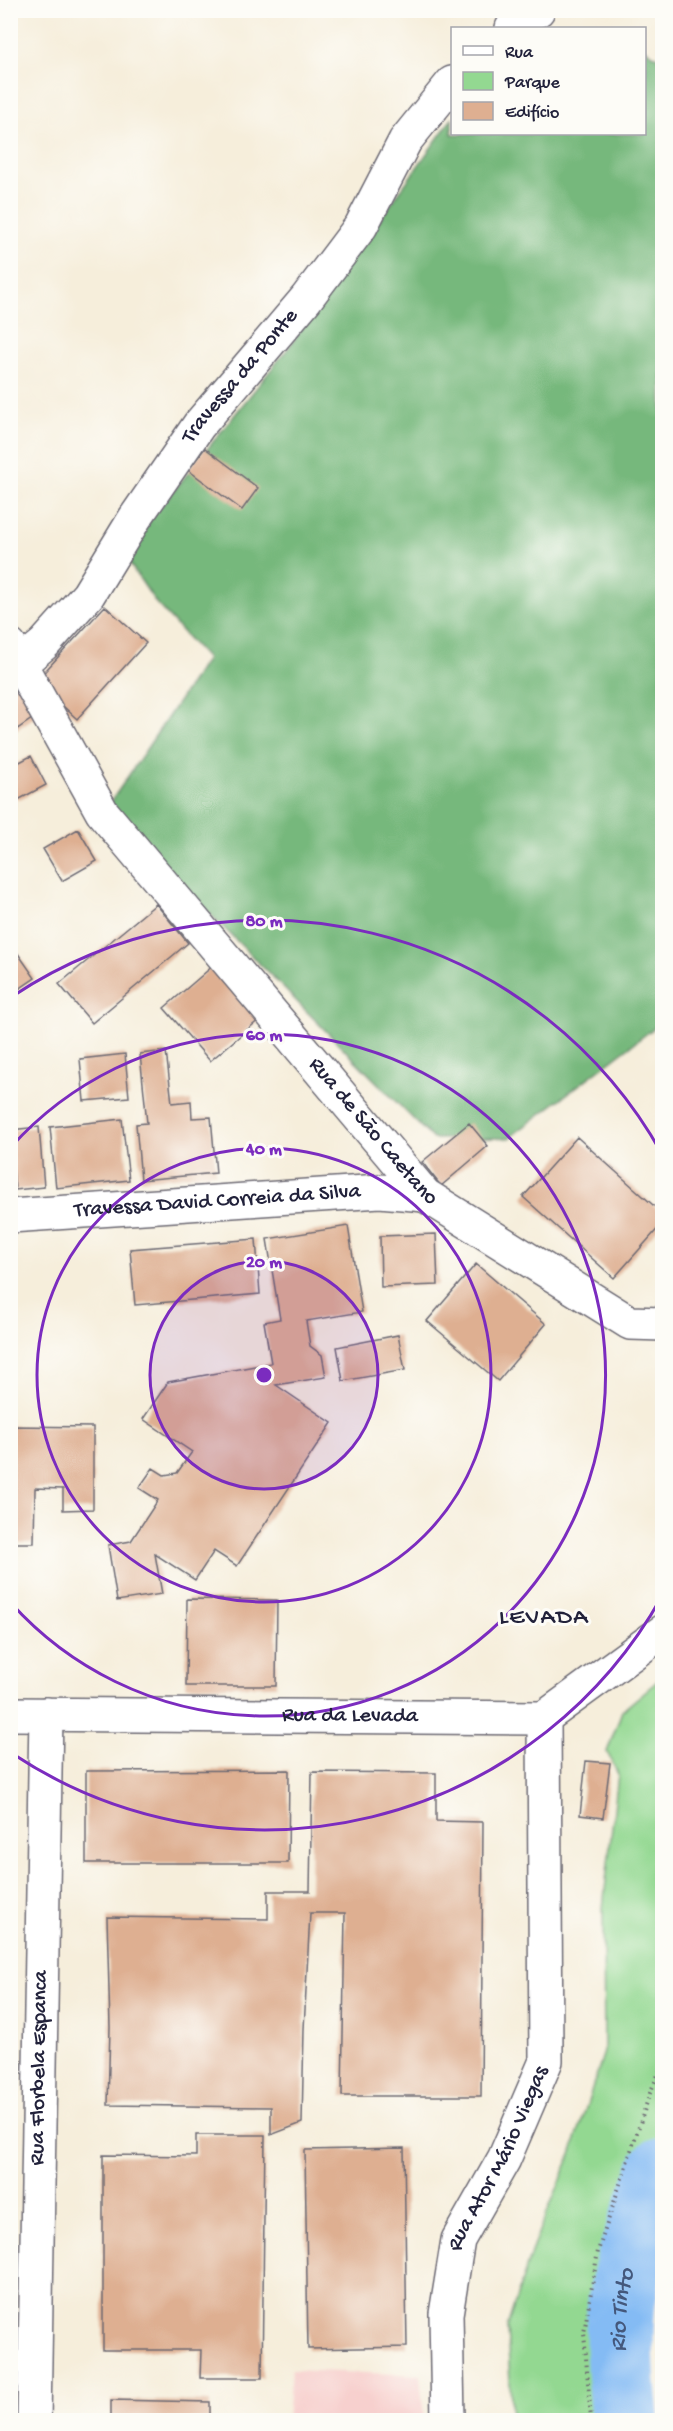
<svg xmlns="http://www.w3.org/2000/svg" width="673" height="2431" font-family="'Gochi Hand',sans-serif">
<style>
.built{fill:#f7d0ce}
.green{fill:#93d891;stroke:#5a7d66;stroke-width:1.5}
.forest{fill:#76b87b;stroke:#4c6d5b;stroke-width:1.5}
.lines{fill:none;stroke-linecap:round;stroke-linejoin:round}
.river{stroke:#84bbf4;stroke-width:68}
.building{fill:#deaf91}
.street-casing{stroke:#6c6973;stroke-width:36}
.path{stroke:#6c6973;stroke-width:4;stroke-dasharray:1.5 4.5;stroke-linecap:butt}
.street{stroke:#fff;stroke-width:33}
.ring{fill:none;stroke:#7b2cbf;stroke-width:3}
.labels{text-anchor:middle;dominant-baseline:central;stroke-width:6;stroke-linejoin:round;paint-order:stroke}
.street-label{font-size:22px;fill:#22223b;stroke:#fdfcf7}
.neighbourhood-label{font-size:24px;letter-spacing:1.5px;fill:#22223b;stroke:#fdfcf7}
.water-label{font-size:24px;font-style:italic;fill:#44587c;stroke:#fdfcf7}
.centre{fill:#7b2cbf;stroke:#fdfcf7;stroke-width:3}
.ring-label{font-size:18px;text-anchor:middle;font-weight:bold;fill:#7b2cbf;stroke:#fdfcf7;stroke-width:6;stroke-linejoin:round;paint-order:stroke}
</style>
<rect width="100%" height="100%" fill="#fdfcf7"/>
<filter id="ink" filterUnits="userSpaceOnUse"><feTurbulence type="fractalNoise" baseFrequency=".0167" numOctaves="2"/><feDisplacementMap in="SourceGraphic" scale="12" xChannelSelector="R" yChannelSelector="G"/><feConvolveMatrix kernelMatrix="1 2 1 2 8 2 1 2 1" color-interpolation-filters="sRGB"/></filter>
<filter id="wash" filterUnits="userSpaceOnUse"><feTurbulence type="fractalNoise" baseFrequency=".008" numOctaves="4" result="noise"/><feDisplacementMap in="SourceGraphic" scale="24" xChannelSelector="R" yChannelSelector="G"/><feGaussianBlur stdDeviation="1.35" result="paint"/><feColorMatrix in="noise" values="0 0 0 0 0 0 0 0 0 0 0 0 0 0 0 0 0 1.4 0 .05"/><feComposite in="paint" operator="in"/></filter>
<g filter="url(#wash)">
<rect width="100%" height="100%" fill="#f6eedb"/>
<path class="built" d="M291 2370 420 2375 424 2420H287Z"/>
<path class="green" d="M662 1677V2245L658 2259 648 2373 653 2420H512L507 2327 535 2241 570 2158 604 2052 603 1908 618 1774 607 1752 622 1711Z"/>
<path class="forest" d="M645 49 662 60V1022L509 1138 433 1139 106 809 207 659 156 603 123 554 289 347 452 118V134H644Z"/>
<g class="lines">
<path class="river" id="s1" d="M625 2420C621 2384 617 2336 622 2300 628 2258 648 2211 662 2171"/>
</g>
<g id="blocks">
<path class="building" d="M205 448 258 488 242 510 188 470Z
M105 606 146 643 77 719 36 681Z
M10 674 39 714 10 734Z
M31 756 46 785 18 800 10 785V767Z
M10 791 16 804 10 806Z
M78 829 97 861 62 881 43 849Z
M156 904 188 943 92 1023 59 984Z
M10 942 35 978 10 995Z
M214 965 260 1019 210 1061 164 1008Z
M166 1051 172 1103 191 1101 192 1118 211 1117 216 1173 141 1180 136 1124 147 1123 140 1054Z
M125 1054 129 1097 84 1101 80 1059Z
M122 1119 129 1180 56 1188 50 1127Z
M469 1123 488 1146 441 1186 422 1162Z
M39 1127 44 1187 15 1190 10 1130Z
M577 1137 662 1213V1224L614 1278 523 1197Z
M348 1226 362 1312 306 1321 310 1346 322 1355 326 1377 276 1385 332 1423 237 1566 214 1551 195 1580 155 1554 162 1594 117 1601 108 1545 131 1541 158 1500 139 1488 153 1468 164 1475 177 1473 192 1452 143 1419 168 1382 271 1363 264 1322 280 1319 267 1239Z
M436 1234 438 1285 381 1287 380 1236Z
M256 1239 260 1294 135 1305 130 1249Z
M476 1264 546 1324 498 1381 427 1321Z
M398 1335 405 1370 343 1381 337 1347Z
M10 1426 93 1427V1509L63 1510V1489L35 1488 34 1543H10Z
M187 1599 277 1600 276 1686H186Z
M586 1761 610 1763 603 1818 580 1815Z
M289 1770 288 1863H86V1771Z
M312 1772 436 1773V1821L483 1822 481 2096H342L345 1913H310L304 2029 302 2123 271 2135V2107L108 2105 110 2027 107 1917 268 1919V1891H310Z
M196 2135H265L262 2378H200L201 2350H103V2155L196 2156Z
M404 2148 407 2347 308 2349 305 2150Z
M111 2400 210 2402V2420H111Z"/>
</g>
</g>
<g filter="url(#ink)">
<use href="#blocks" fill-opacity="0" stroke="#6c6973" stroke-width="1.5"/>
<g class="lines">
<g class="street-casing">
<g id="street">
<path d="M512 28 538 10"/>
<path id="s2" d="M10 646 102 812 425 1195 630 1323 662 1324"/>
<path id="s3" d="M20 664 44 644 88 595 135 518 199 425 306 299 361 226 405 141 452 83"/>
<path id="s4" d="M10 1216 380 1191 425 1195"/>
<path id="s5" d="M10 1714 544 1718 662 1632"/>
<path id="s6" d="M34 2420 46 1714"/>
<path id="s7" d="M448 2420 446 2314 458 2240 504 2159 546 2061 544 1718"/>
</g>
</g>
<path class="path" d="M591 2420 584 2333 598 2251 650 2093 662 2066"/>
<use href="#street" class="street"/>
</g>
</g>
<circle cx="264" cy="1375" r="114" fill="#7b2cbf" fill-opacity=".12"/>
<g class="ring">
<circle cx="264" cy="1375" r="114"/>
<circle cx="264" cy="1375" r="227"/>
<path d="M11 1147A341 341 0 1 1 11 1603"/>
<path d="M662 1596A455 455 0 0 1 13 1754M13 996A455 455 0 0 1 662 1154"/>
</g>
<g class="labels">
<g class="street-label">
<text stroke="none"><textPath href="#s3" startOffset="364">Travessa da Ponte</textPath></text>
<text stroke="none"><textPath href="#s2" startOffset="609">Rua de São Caetano</textPath></text>
<text stroke="none"><textPath href="#s4" startOffset="208">Travessa David Correia da Silva</textPath></text>
<text stroke="none"><textPath href="#s5" startOffset="340">Rua da Levada</textPath></text>
<text stroke="none"><textPath href="#s6" startOffset="352">Rua Florbela Espanca</textPath></text>
<text stroke="none"><textPath href="#s7" startOffset="272">Rua Ator Mário Viegas</textPath></text>
</g>
<g class="neighbourhood-label">
<text x="544" y="1618">LEVADA</text>
</g>
<g class="water-label">
<text stroke="none"><textPath href="#s1" startOffset="110">Rio Tinto</textPath></text>
</g>
</g>
<circle cx="264" cy="1375" r="9" class="centre"/>
<g class="ring-label">
<text x="264" y="926">80 m</text>
<text x="264" y="1040">60 m</text>
<text x="264" y="1154">40 m</text>
<text x="264" y="1267">20 m</text>
</g>
<rect width="673" height="2431" fill="none" stroke="#fdfcf7" stroke-width="36"/>
<rect x="451" y="27" width="195" height="108" fill="#fdfcf7" stroke="#a5a5ac" stroke-width="1.5"/>
<rect x="463" y="46" width="30" height="9" fill="#ffffff" stroke="#a5a5ac" stroke-width="1.5"/>
<text x="505" y="57" font-size="18" fill="#22223b">Rua</text>
<rect x="463" y="72" width="30" height="18" fill="#93d891" stroke="#a5a5ac" stroke-width="1.5"/>
<text x="505" y="87" font-size="18" fill="#22223b">Parque</text>
<rect x="463" y="102" width="30" height="18" fill="#deaf91" stroke="#a5a5ac" stroke-width="1.5"/>
<text x="505" y="117" font-size="18" fill="#22223b">Edifício</text>
</svg>
